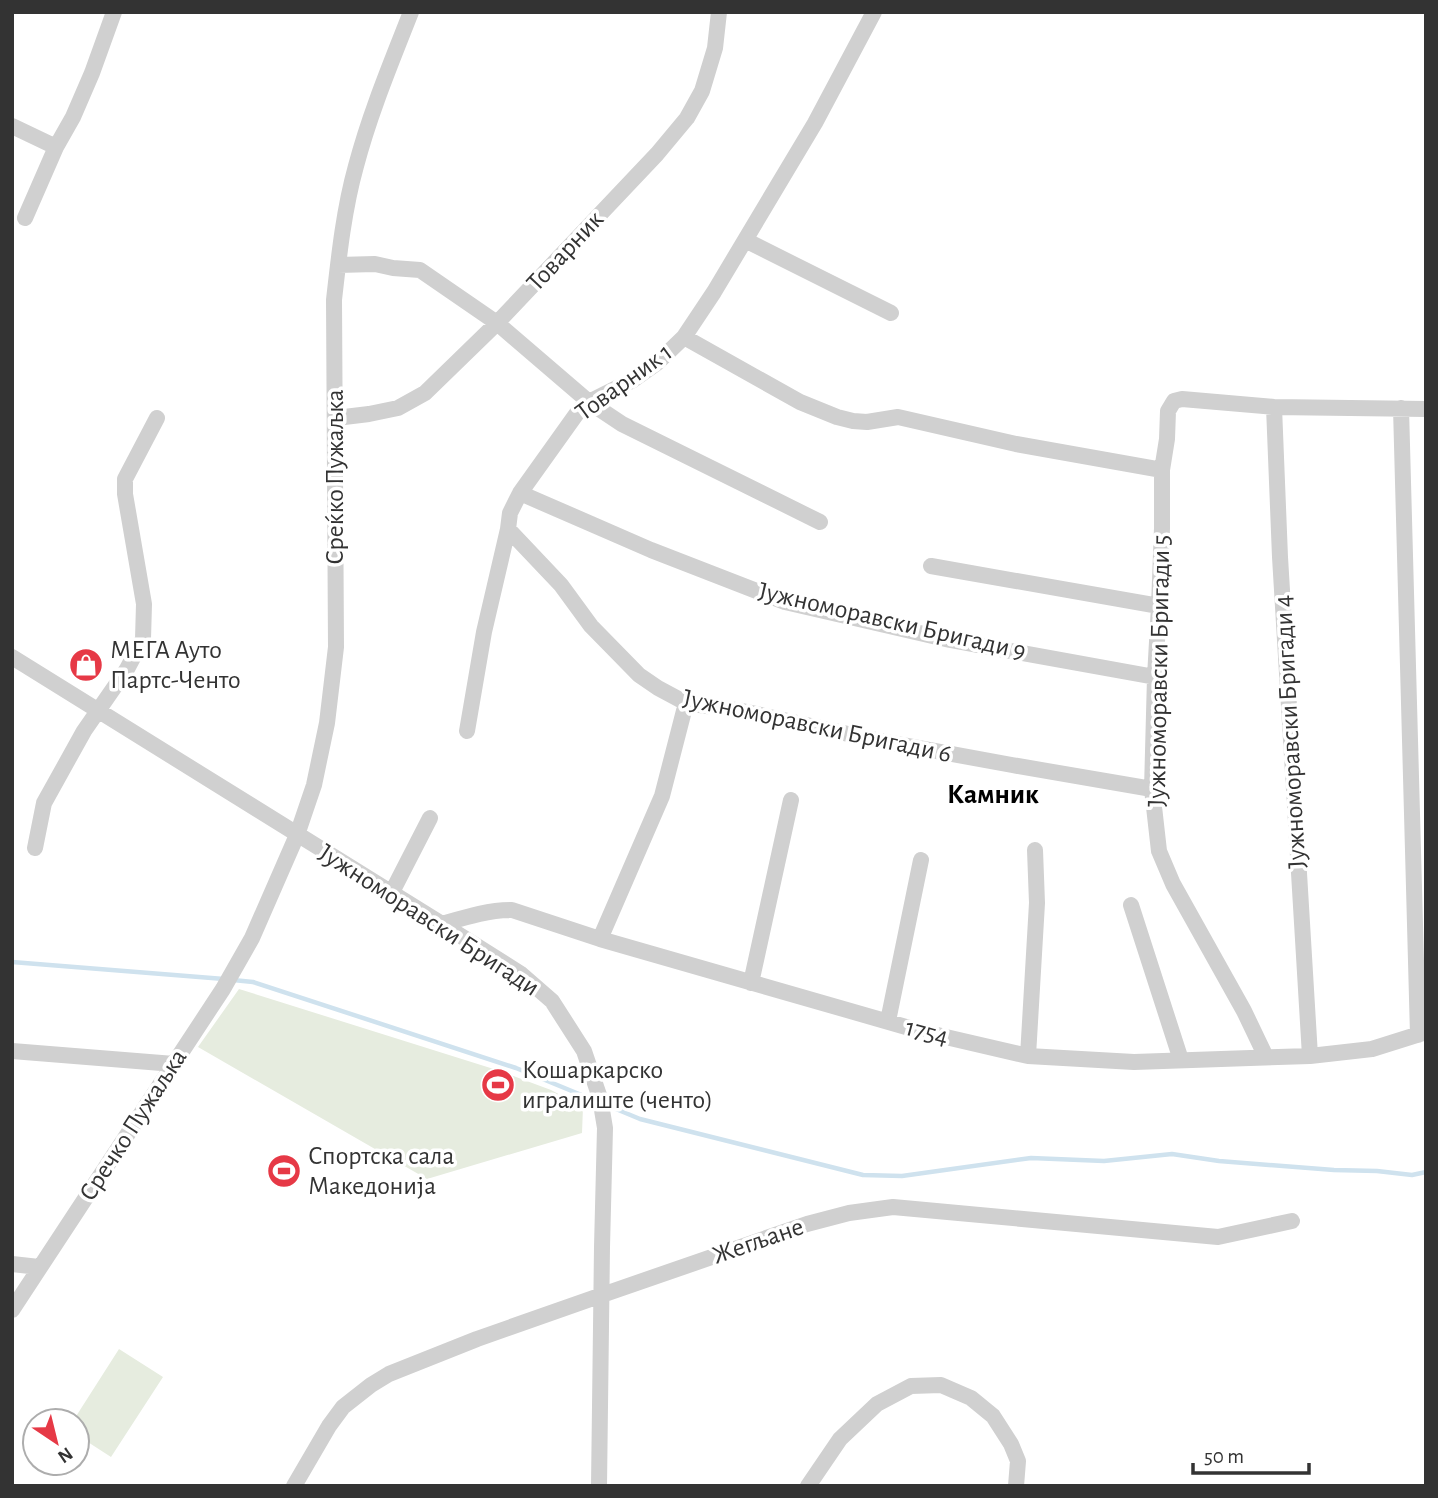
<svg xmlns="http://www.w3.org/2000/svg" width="1438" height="1498" font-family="'Alegreya Sans',sans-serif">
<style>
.green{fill:#e6ecdf}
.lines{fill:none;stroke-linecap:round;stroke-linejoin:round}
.stream{stroke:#cfe2ee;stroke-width:4.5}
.street{stroke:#d0d0d0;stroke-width:16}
.labels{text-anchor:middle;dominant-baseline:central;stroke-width:7;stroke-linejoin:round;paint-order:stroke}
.street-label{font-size:26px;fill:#333;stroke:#fff}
.poi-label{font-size:26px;fill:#333;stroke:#fff;text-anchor:start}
.neighbourhood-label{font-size:28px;font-weight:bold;fill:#000;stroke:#fff}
</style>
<rect width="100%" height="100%" fill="#fff"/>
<path class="green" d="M239 989 500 1071 551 1090 583 1107 582 1133 427 1179 198 1047Z
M119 1349 163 1377 111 1457 77 1435V1421H73Z"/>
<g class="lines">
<path class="stream" d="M12 962 224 979
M233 980 253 982 516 1068 596 1101
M604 1104 640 1119 863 1175 902 1176 1031 1158 1104 1161 1172 1154 1219 1161 1334 1170 1377 1171 1412 1175 1426 1172"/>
<path class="street" d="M12 126 56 147
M25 218 56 147 73 117 92 73 114 12
M745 240 891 313
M338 265 375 264 393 268 420 270 497 323 589 402 622 424 820 522
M684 337 800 402 837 417 853 421 867 422 898 417 1016 444 1162 470
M1274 407 1280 557 1310 1056
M1401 408 1418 1035
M336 418 369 414 398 408 425 393 497 323 657 154 687 118 702 91 715 48 719 12
M520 493 651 550 785 602 950 640 1155 677
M508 529 561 585 591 626 639 675 658 688 686 703 742 711 876 740 1012 765 1152 789
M931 566 1159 606
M12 657 442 924 521 974 552 1001 584 1051 600 1098 605 1128 602 1247 599 1486
M467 731 484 632 508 529 510 513 520 493 580 409 589 402 633 380 657 363 684 337 714 292 815 123 874 12
M35 848 44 803 84 731 127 669 143 639 144 604 125 494V479L157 418
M392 892 430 818
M1131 905 1181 1060
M442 924C466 917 488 910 512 910L600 939 920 1031 1028 1056 1134 1062 1310 1056 1372 1049 1426 1032
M600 939 662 796 686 703
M751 983 791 800
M888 1021 921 860
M12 1051 174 1064
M1028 1056 1037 903 1035 850
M1266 1057 1244 1011 1173 884 1159 851 1152 789 1155 677 1159 606 1162 528V470L1167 439 1168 411 1174 401 1182 399 1274 407 1426 409
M12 1264 39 1267
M12 1310 223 989 252 938 297 835 314 785 327 723 336 647 334 300C339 255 344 209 356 166 370 113 391 63 411 12
M294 1486 329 1426 343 1407 371 1385 389 1374 477 1339 602 1295 807 1224 849 1213 893 1207 1218 1237 1292 1221
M808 1486 840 1439 877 1404 911 1386 941 1385 971 1398 993 1416 1011 1444 1018 1461 1016 1486"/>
</g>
<defs>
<g id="shop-disc" transform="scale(1.75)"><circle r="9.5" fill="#e63946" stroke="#fff"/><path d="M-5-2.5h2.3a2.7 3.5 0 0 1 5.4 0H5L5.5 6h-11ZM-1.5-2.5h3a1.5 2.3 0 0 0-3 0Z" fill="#fff"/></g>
<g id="stadium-disc" transform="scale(1.75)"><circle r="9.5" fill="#e63946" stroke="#fff"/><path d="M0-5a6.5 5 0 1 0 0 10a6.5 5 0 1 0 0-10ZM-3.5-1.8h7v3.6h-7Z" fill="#fff"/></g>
</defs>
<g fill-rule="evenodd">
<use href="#shop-disc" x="86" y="665"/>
<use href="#stadium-disc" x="498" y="1085"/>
<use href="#stadium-disc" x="284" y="1171"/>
</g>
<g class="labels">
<g class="street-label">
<text transform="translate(565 251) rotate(-47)">Товарник</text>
<text transform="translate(624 382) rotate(-36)">Товарник 1</text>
<text transform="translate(335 477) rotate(-90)">Среќко Пужаљка</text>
<text transform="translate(892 621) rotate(13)">Јужноморавски Бригади 9</text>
<text transform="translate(1159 671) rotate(-89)">Јужноморавски Бригади 5</text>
<text transform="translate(817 726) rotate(12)">Јужноморавски Бригади 6</text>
<text transform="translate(1290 732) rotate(-93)">Јужноморавски Бригади 4</text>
<text transform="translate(429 920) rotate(33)">Јужноморавски Бригади</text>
<text transform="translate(927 1032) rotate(15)">1754</text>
<text transform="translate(133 1125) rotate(-57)">Сречко Пужаљка</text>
<text transform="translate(758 1241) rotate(-19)">Жегљане</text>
</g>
<g class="poi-label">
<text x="110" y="650">МЕГА Ауто<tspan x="110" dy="30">Партс-Ченто</tspan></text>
<text x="522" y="1070">Кошаркарско<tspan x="522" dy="30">игралиште (ченто)</tspan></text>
<text x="308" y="1156">Спортска сала<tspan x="308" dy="30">Македонија</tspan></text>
</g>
<g class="neighbourhood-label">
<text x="993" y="795">Камник</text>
</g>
</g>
<rect width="1438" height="1498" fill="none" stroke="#333333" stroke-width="28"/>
<g transform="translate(56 1442) rotate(145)"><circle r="33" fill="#ffffff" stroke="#adadad" stroke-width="2"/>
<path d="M0-5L12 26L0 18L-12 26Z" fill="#e63946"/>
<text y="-10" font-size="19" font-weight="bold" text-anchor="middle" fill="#333333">N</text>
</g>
<path d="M1193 1463v10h116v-10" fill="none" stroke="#333333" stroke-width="3.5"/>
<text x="1204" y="1463" font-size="21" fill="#333333" stroke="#ffffff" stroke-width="5" paint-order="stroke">50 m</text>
</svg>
